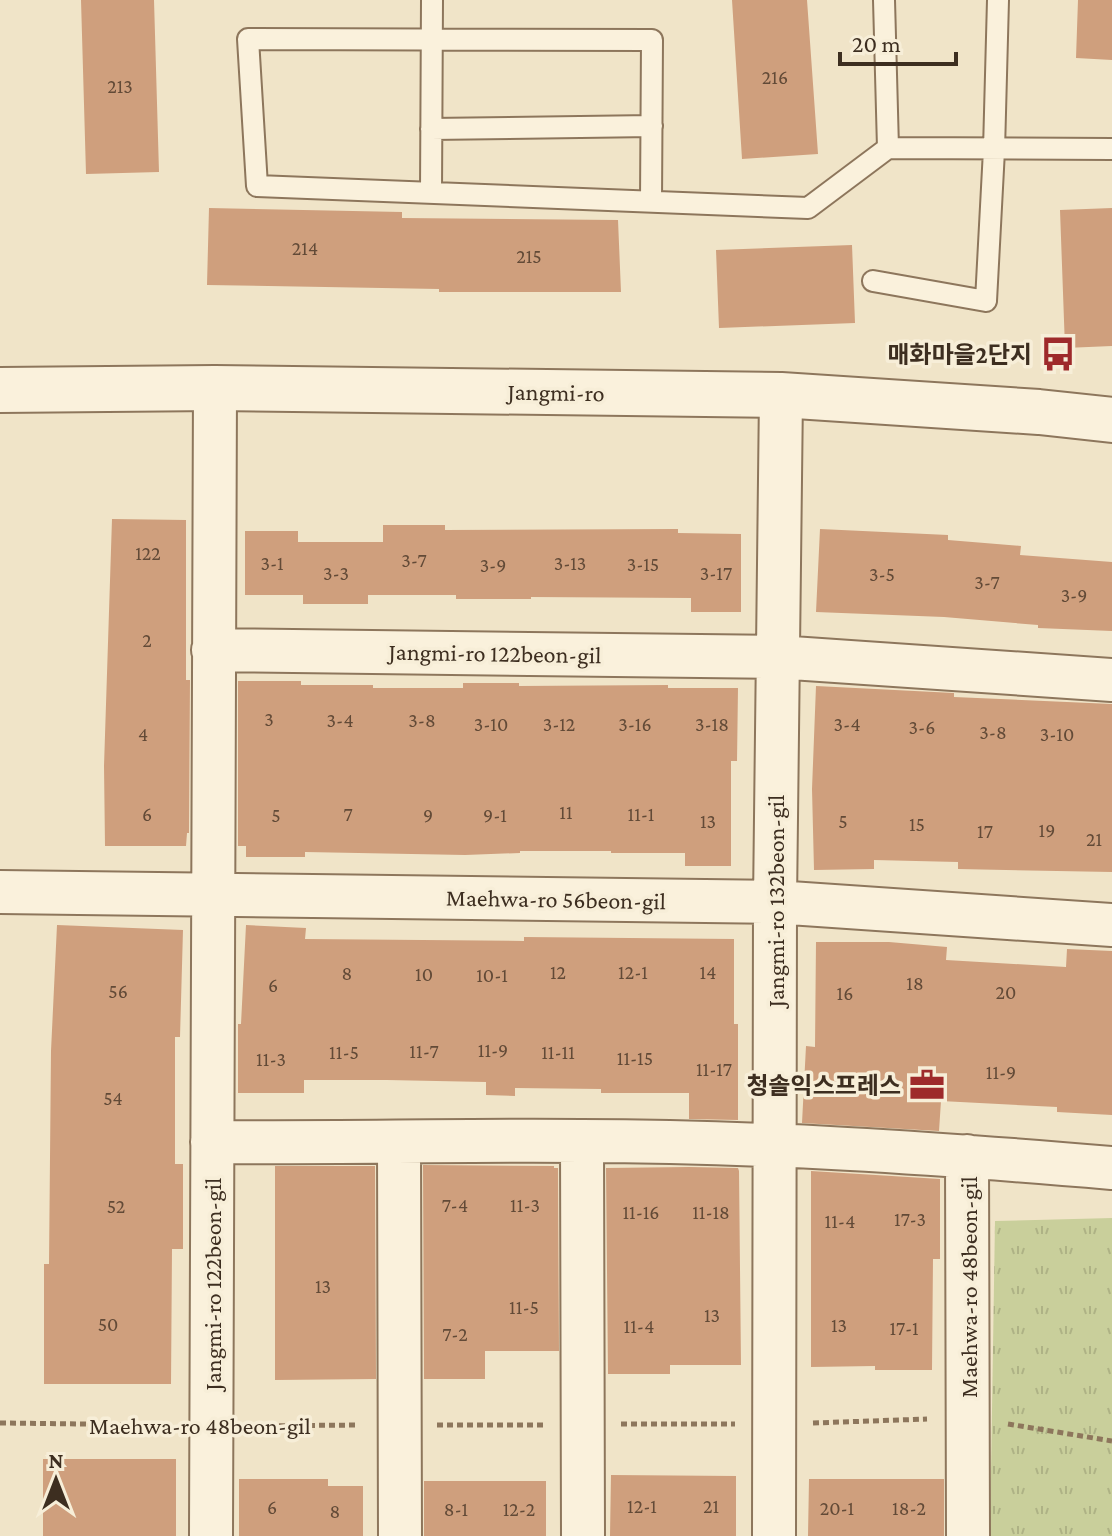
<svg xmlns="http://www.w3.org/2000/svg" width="1112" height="1536" font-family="'Crimson Pro','Noto Sans KR',serif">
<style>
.grass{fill:url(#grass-tufts)}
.building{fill:#cf9f7d}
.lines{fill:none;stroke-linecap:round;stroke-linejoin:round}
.service-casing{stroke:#8d765c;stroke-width:24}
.minor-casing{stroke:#8d765c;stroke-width:46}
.tertiary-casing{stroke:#8d765c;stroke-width:48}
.path{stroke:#8d765c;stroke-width:5;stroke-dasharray:6 4;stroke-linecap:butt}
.service{stroke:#faf1dc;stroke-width:20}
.minor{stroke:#faf1dc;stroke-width:42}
.tertiary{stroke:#faf1dc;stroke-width:44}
.labels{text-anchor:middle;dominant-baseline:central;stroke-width:7;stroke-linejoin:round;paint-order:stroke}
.number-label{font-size:20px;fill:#624a37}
.poi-label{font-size:24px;font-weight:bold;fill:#3d2e20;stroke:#f7eed8;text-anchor:end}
.street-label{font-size:24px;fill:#3d2e20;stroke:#f7eed8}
</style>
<defs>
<pattern id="grass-tufts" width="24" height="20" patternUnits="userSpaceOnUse" patternTransform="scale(2)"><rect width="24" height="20" fill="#c9cf9b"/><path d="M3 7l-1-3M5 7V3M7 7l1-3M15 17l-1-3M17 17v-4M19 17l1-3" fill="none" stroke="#aeb285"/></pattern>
</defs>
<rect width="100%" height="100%" fill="#f0e4c8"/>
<path class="grass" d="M1112 1218V1536H990L995 1221Z"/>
<path class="building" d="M81 0H154L159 172 86 174Z
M732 0H807L818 154 742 159Z
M1078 0H1112V60L1076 58Z
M209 208 402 212V218L618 220 621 292H439V289L207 285Z
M1112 208V346L1065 348 1060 210Z
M852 245 855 323 719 328 716 250Z
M112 519 186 520V680H190L189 833H187L186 846H105L104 766Z
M383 525H445V530L678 529V533L741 534V612H691V598L531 597V599H456V595H368V604H303V595H245V531H298V542H383Z
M820 529 948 535V540L1021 546 1020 555 1112 562V631L1038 628V625L944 617 816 612Z
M238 681H301V685H373V688H463V683H519V686L668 685V688H738L737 761H731V866H685V853H611V851H520V853L465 855 305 852V857H246V846H238Z
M816 686 954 693V697L1112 704V872L958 869V862L874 860V869L814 870 812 789Z
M57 925 183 930 180 1037H175V1164H183V1249H172L171 1384H44V1264H49L51 1051Z
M246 925 306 928 305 939 524 941V937L734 939V1024H738V1120L689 1119V1093H601V1089L515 1088V1096L486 1095V1082L387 1080H304V1093H238V1024H241Z
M816 942H889L947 947 946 960 1066 967 1067 949 1112 951V1115L1057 1112V1107L941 1101 939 1131 802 1123 806 1046 815 1047Z
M423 1165 554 1166V1168H558L559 1351H485V1379H424Z
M275 1166H375L376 1379 275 1380Z
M689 1167 738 1168 739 1171 741 1365H670V1374H608L606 1168Z
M811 1171 940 1179V1259H933L932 1370H875V1366L811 1367Z
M43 1459H176V1536H43Z
M611 1475 736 1476V1536H610Z
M239 1479H328V1486H363V1536H239Z
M809 1479H944V1536H808Z
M424 1481H546V1536H424Z"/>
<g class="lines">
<g class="service-casing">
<path id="service" d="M884 0 888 148
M431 129 652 126
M431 192 432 0
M651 201 652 40 248 39 257 186 808 208 888 148 1112 149
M873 281 986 301 994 150 998 0"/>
</g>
<g class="minor-casing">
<path id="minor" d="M213 650 777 657 1112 680
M0 892 775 902 1112 925
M582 1141 583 1536
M212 1142C335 1143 458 1140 581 1141 758 1141 935 1153 1112 1168
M399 1143 400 1536
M967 1156 968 1536
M211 1536 215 388
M774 1536 775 902 781 395"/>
</g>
<g class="tertiary-casing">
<path id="tertiary" d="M0 390 215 388 781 395 1039 412 1112 420"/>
</g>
<path class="path" d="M0 1423 171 1425
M813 1423 927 1419
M621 1424H735
M1008 1424 1112 1441
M437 1425H543
M249 1426 359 1425"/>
<use href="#service" class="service"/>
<use href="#minor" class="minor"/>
<use href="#tertiary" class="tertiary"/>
</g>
<defs>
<g id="bus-bare" transform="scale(2.76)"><path d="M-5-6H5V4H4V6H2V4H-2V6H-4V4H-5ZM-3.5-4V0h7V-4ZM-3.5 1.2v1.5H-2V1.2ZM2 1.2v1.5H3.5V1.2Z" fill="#9e2a2b" stroke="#f7eed8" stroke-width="2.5" paint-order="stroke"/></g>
<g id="office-bare" transform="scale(2.76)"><path d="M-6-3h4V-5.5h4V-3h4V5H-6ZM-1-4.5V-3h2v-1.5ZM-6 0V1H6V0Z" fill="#9e2a2b" stroke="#f7eed8" stroke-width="2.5" paint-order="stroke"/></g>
</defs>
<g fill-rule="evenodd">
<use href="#bus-bare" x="1058" y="354"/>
<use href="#office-bare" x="927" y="1085"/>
</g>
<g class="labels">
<g class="number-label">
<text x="775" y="77">216</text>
<text x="120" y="86">213</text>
<text x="305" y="248">214</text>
<text x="529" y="256">215</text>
<text x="148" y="553">122</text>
<text x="414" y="560">3-7</text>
<text x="272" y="563">3-1</text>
<text x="570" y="563">3-13</text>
<text x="643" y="564">3-15</text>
<text x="493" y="565">3-9</text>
<text x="336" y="573">3-3</text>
<text x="716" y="573">3-17</text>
<text x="882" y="574">3-5</text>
<text x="987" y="582">3-7</text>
<text x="1074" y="595">3-9</text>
<text x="147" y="640">2</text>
<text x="269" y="719">3</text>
<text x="340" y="720">3-4</text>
<text x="422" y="720">3-8</text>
<text x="491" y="724">3-10</text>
<text x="559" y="724">3-12</text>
<text x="635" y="724">3-16</text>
<text x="712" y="724">3-18</text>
<text x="847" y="724">3-4</text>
<text x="922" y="727">3-6</text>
<text x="993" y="732">3-8</text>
<text x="143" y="734">4</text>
<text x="1057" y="734">3-10</text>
<text x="566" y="812">11</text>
<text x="147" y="814">6</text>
<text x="348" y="814">7</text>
<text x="641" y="814">11-1</text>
<text x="276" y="815">5</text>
<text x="428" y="815">9</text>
<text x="495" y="815">9-1</text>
<text x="708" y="821">13</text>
<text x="843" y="821">5</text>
<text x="917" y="824">15</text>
<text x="1047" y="830">19</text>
<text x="985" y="831">17</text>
<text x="1094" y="839">21</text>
<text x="558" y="972">12</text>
<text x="633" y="972">12-1</text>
<text x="708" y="972">14</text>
<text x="347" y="973">8</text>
<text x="424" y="974">10</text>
<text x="492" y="975">10-1</text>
<text x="915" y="983">18</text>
<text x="273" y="985">6</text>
<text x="118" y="991">56</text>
<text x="1006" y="992">20</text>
<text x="845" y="993">16</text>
<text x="493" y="1050">11-9</text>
<text x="424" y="1051">11-7</text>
<text x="344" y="1052">11-5</text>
<text x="558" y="1052">11-11</text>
<text x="635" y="1058">11-15</text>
<text x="271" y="1059">11-3</text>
<text x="714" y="1069">11-17</text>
<text x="1001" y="1072">11-9</text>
<text x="113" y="1098">54</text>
<text x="455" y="1205">7-4</text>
<text x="525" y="1205">11-3</text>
<text x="116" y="1206">52</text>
<text x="641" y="1212">11-16</text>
<text x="711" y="1212">11-18</text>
<text x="910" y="1219">17-3</text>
<text x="840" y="1221">11-4</text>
<text x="323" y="1286">13</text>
<text x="524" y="1307">11-5</text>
<text x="712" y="1315">13</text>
<text x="108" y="1324">50</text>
<text x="839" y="1325">13</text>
<text x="639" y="1326">11-4</text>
<text x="904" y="1328">17-1</text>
<text x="455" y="1334">7-2</text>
<text x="642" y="1506">12-1</text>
<text x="711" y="1506">21</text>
<text x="272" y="1507">6</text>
<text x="837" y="1508">20-1</text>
<text x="909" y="1508">18-2</text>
<text x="456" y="1509">8-1</text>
<text x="519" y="1509">12-2</text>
<text x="335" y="1511">8</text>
</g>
<g class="poi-label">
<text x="1032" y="354">매화마을2단지</text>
<text x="901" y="1085">청솔익스프레스</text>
</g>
<g class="street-label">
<text transform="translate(556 392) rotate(1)">Jangmi-ro</text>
<text transform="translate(495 653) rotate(1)">Jangmi-ro 122beon-gil</text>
<text transform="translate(556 899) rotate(1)">Maehwa-ro 56beon-gil</text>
<text transform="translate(775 901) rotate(-90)">Jangmi-ro 132beon-gil</text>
<text transform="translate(212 1284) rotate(-90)">Jangmi-ro 122beon-gil</text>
<text transform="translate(968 1287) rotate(-90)">Maehwa-ro 48beon-gil</text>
<text x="200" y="1425">Maehwa-ro 48beon-gil</text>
</g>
</g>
<g transform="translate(56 1480)" stroke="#f7eed8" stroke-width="6" paint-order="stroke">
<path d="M0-6L14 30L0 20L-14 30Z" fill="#3d2e20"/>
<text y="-12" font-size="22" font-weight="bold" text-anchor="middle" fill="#3d2e20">N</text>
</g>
<path d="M840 52v12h116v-12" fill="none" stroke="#3d2e20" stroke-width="4"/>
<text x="852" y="52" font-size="24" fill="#3d2e20" stroke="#f7eed8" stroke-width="6" paint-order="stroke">20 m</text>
</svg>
